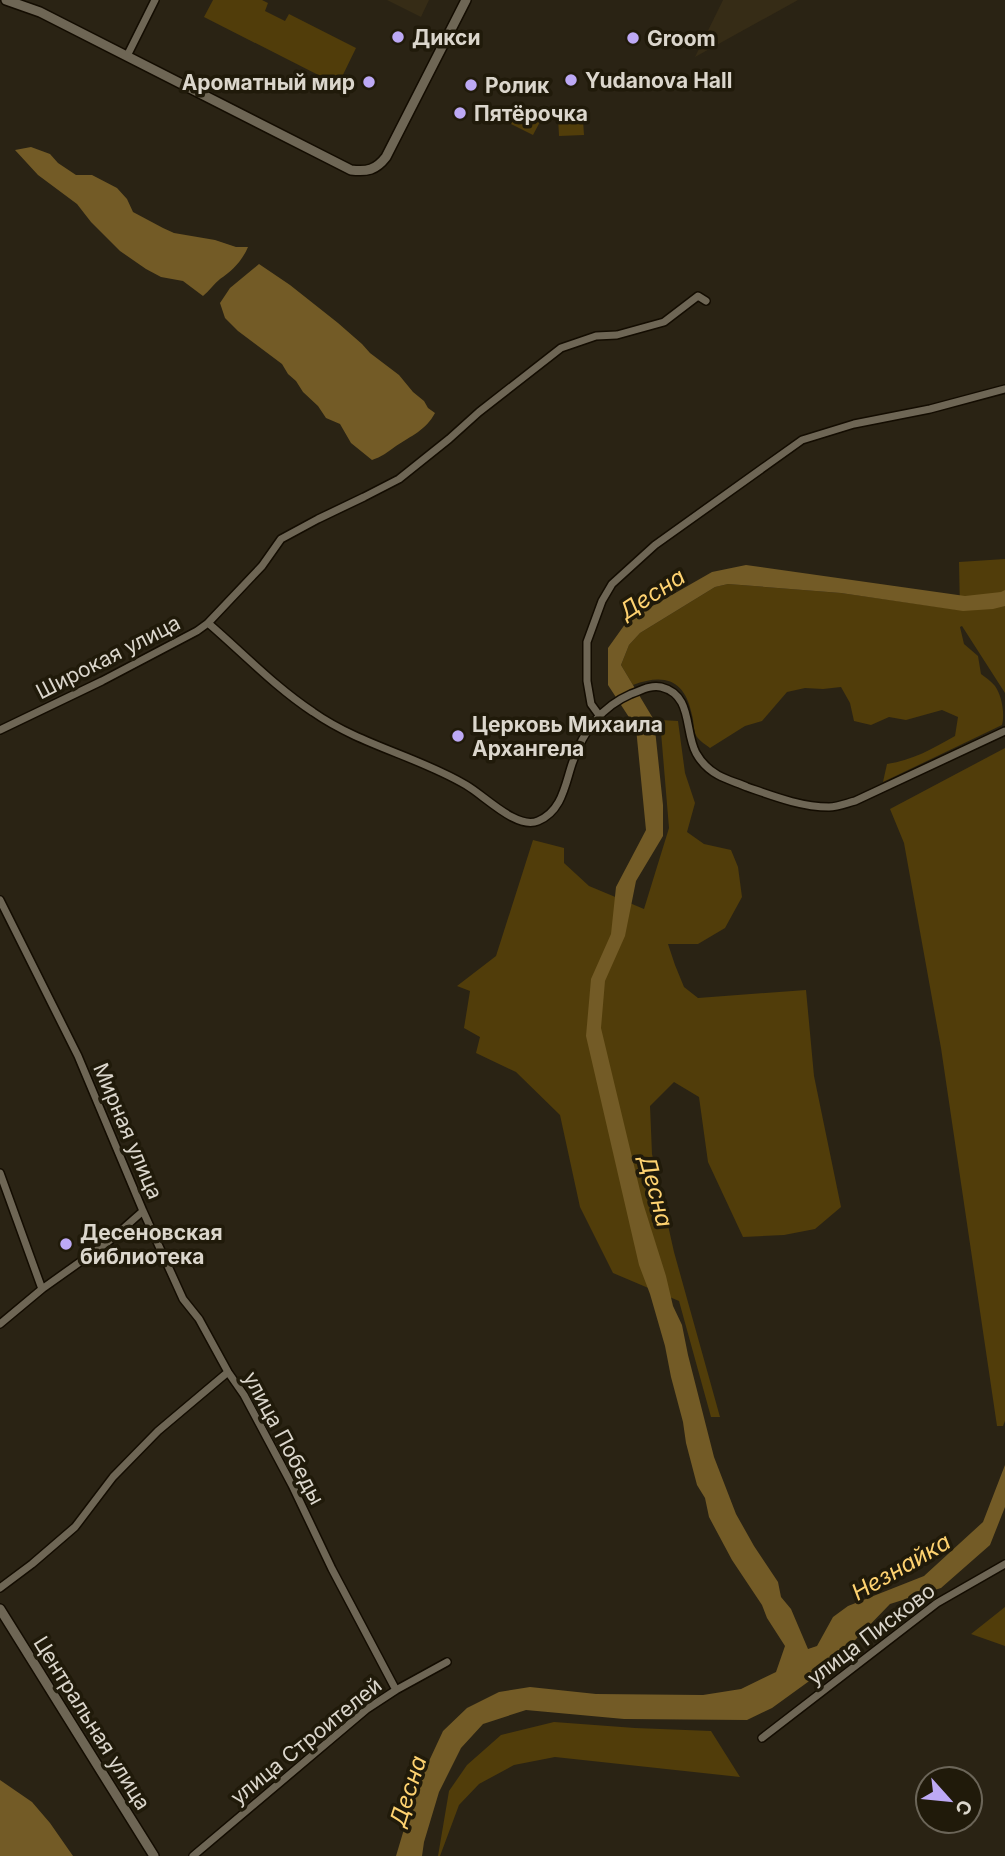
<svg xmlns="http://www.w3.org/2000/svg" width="1005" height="1856" font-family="Inter,sans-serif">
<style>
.built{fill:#362c16}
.green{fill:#513d0a}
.water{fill:#735b26}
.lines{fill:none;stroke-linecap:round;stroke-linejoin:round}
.minor-casing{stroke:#130c01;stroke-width:10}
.tertiary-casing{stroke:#130c01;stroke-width:12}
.minor{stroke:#6e6655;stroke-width:7}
.tertiary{stroke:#6e6655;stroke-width:9}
.poi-dot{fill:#bda9f5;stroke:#201a0a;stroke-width:2.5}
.labels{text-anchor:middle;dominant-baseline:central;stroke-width:7;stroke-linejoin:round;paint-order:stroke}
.poi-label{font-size:21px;font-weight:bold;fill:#dbd6cc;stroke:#201a0a;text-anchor:start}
.street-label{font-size:21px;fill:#dbd6cc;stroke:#201a0a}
.water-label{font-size:23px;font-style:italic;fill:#fed270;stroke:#201a0a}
</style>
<rect width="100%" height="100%" fill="#2a2314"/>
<path class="built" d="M387 0H429L421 17Z
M723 0H798L695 57Z"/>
<path class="green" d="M213 0H262L268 3 265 11 285 21 289 14 356 48 338 85 204 17Z
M573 115 583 120 584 135 559 136 558 116Z
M542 118 533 135 509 123 511 120Z
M1005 559V693L962 626 960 627 964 644 978 656 981 674C985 677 991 681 995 686 1002 696 1005 714 1002 725L883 782 887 764C913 760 932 749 955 736L958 717 942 710 906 720 889 717 871 725 854 721 850 703 841 687 823 689 805 688 787 692 762 721 745 726 710 748C706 745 700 741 697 737 693 732 694 721 692 715 685 680 665 673 633 685L621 665 629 645 640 633 715 587 728 584 841 593 960 610 959 562Z
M660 720 678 721 685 773 695 803 687 832 704 844 731 850 738 867 742 897 725 928 698 944H668L675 965 684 987 698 998 806 990 814 1076 841 1207 815 1229 784 1235 743 1237 708 1162 699 1097 674 1082 650 1106 652 1154 674 1252 720 1417H711L679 1301 613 1273 580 1207 560 1115 516 1072 476 1053 480 1037 464 1028 470 991 457 986 496 956 533 840 564 848V863L589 886 644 909 669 828Z
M1005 748V1421L1003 1426H997L941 1048 904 843 890 809Z
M1005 1607V1646L971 1634Z
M554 1722 635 1728 711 1731 740 1777 555 1757 514 1765 479 1784 459 1805 440 1856H438L449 1791 467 1765 501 1735Z"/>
<path class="water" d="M31 147 50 154 58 163 76 175H92L117 188 127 199 133 212 163 228 174 233 215 240 236 247H248C242 261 232 271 220 279 214 284 209 291 203 296L183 281 161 277 146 269 120 251 91 222 77 204 38 175 15 150Z
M259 264 290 285 338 323 362 344 370 353 399 375 413 392 424 401 428 408 435 413C426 430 411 436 396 446 388 452 381 457 372 460L351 443 340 424 326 418 318 406 303 392 296 381 288 374 282 364 238 331 225 318 220 303 230 288Z
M746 565 965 596 1001 592 1005 590V606L993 609 963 611 841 593 728 584 715 587 640 633 629 645 621 665 654 720 663 805V836L636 881 625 936 605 981 601 1028 643 1203 666 1276 673 1306 682 1325 688 1355 714 1457 736 1514 754 1546 778 1582 781 1597 791 1609 808 1649 817 1646 833 1617 848 1606 924 1576 983 1522 1005 1465V1507L990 1545 941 1588 890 1604 830 1666 772 1708 747 1720 624 1719 526 1710 483 1724 461 1748 439 1792 424 1842 422 1856H396L416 1789 443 1731 467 1708 499 1692 530 1687 596 1694 703 1695 741 1689 776 1672 785 1646 767 1618 762 1605 732 1560 709 1517 705 1498 697 1485 686 1443 683 1422 671 1377 665 1346 650 1294 639 1265 586 1036 591 979 611 934 616 887 646 830 636 728 608 685V648L628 620 712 572Z
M0 1780 32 1802 50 1823 73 1856H0Z"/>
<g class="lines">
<g class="minor-casing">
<path id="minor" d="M127 56 155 0
M208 623 262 566 281 539 318 519 364 497 399 479 449 439 479 412 561 348 596 336 617 335 664 322 698 296 706 301
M599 715 591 704 587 681V642L602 601 612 584 655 545 802 440 854 424 930 409 1005 389
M0 730 102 681 197 631 208 623C243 653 275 687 313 712 360 745 417 756 466 785 485 796 517 830 538 821 562 811 565 785 572 764 582 733 601 707 631 694 642 690 650 685 661 687 693 695 684 730 696 753 701 762 709 770 718 775 727 780 738 783 747 787 773 796 801 807 829 807 838 807 847 803 855 801L1005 731
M0 900 78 1056 143 1211 183 1299 199 1319 228 1372 244 1395 292 1485 332 1569 396 1690
M0 1173 42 1289
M0 1324 42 1289 108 1242 143 1211
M0 1588 32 1564 75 1527 113 1477 158 1431 228 1372
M762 1738 937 1603 1005 1564
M193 1856 367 1709 396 1690 447 1662"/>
</g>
<g class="tertiary-casing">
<path id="tertiary" d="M6 0 40 12 351 170C367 172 376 170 386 157L466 0
M0 1609 154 1856"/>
</g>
<use href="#minor" class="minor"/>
<use href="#tertiary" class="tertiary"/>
</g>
<g class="poi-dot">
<circle cx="398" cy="37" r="7"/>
<circle cx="633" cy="38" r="7"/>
<circle cx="571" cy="80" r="7"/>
<circle cx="369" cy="82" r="7"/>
<circle cx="471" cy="85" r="7"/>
<circle cx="460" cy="113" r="7"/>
<circle cx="458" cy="736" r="7"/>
<circle cx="66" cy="1244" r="7"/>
</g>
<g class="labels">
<g class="poi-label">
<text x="412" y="37">Дикси</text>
<text x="647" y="38">Groom</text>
<text x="585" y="80">Yudanova Hall</text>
<text x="355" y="82" text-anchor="end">Ароматный мир</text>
<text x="485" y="85">Ролик</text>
<text x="474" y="113">Пятёрочка</text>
<text x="472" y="724">Церковь Михаила<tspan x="472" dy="24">Архангела</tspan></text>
<text x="80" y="1232">Десеновская<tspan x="80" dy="24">библиотека</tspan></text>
</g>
<g class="street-label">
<text transform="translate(108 657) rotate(-27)">Широкая улица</text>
<text transform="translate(128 1131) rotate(67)">Мирная улица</text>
<text transform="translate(284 1438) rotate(62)">улица Победы</text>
<text transform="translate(871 1634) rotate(-37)">улица Писково</text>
<text transform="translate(92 1723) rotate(58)">Центральная улица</text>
<text transform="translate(306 1741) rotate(-39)">улица Строителей</text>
</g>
<g class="water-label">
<text transform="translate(652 594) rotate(-33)">Десна</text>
<text transform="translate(656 1191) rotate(75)">Десна</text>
<text transform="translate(901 1567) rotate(-30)">Незнайка</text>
<text transform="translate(408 1791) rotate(-72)">Десна</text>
</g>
</g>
<g transform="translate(949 1800) rotate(117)"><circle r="33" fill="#201a0a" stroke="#6b6558" stroke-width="2"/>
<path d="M0-5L12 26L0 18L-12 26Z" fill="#bda9f5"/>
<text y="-10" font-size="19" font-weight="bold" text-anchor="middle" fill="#dbd6cc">С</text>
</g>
</svg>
